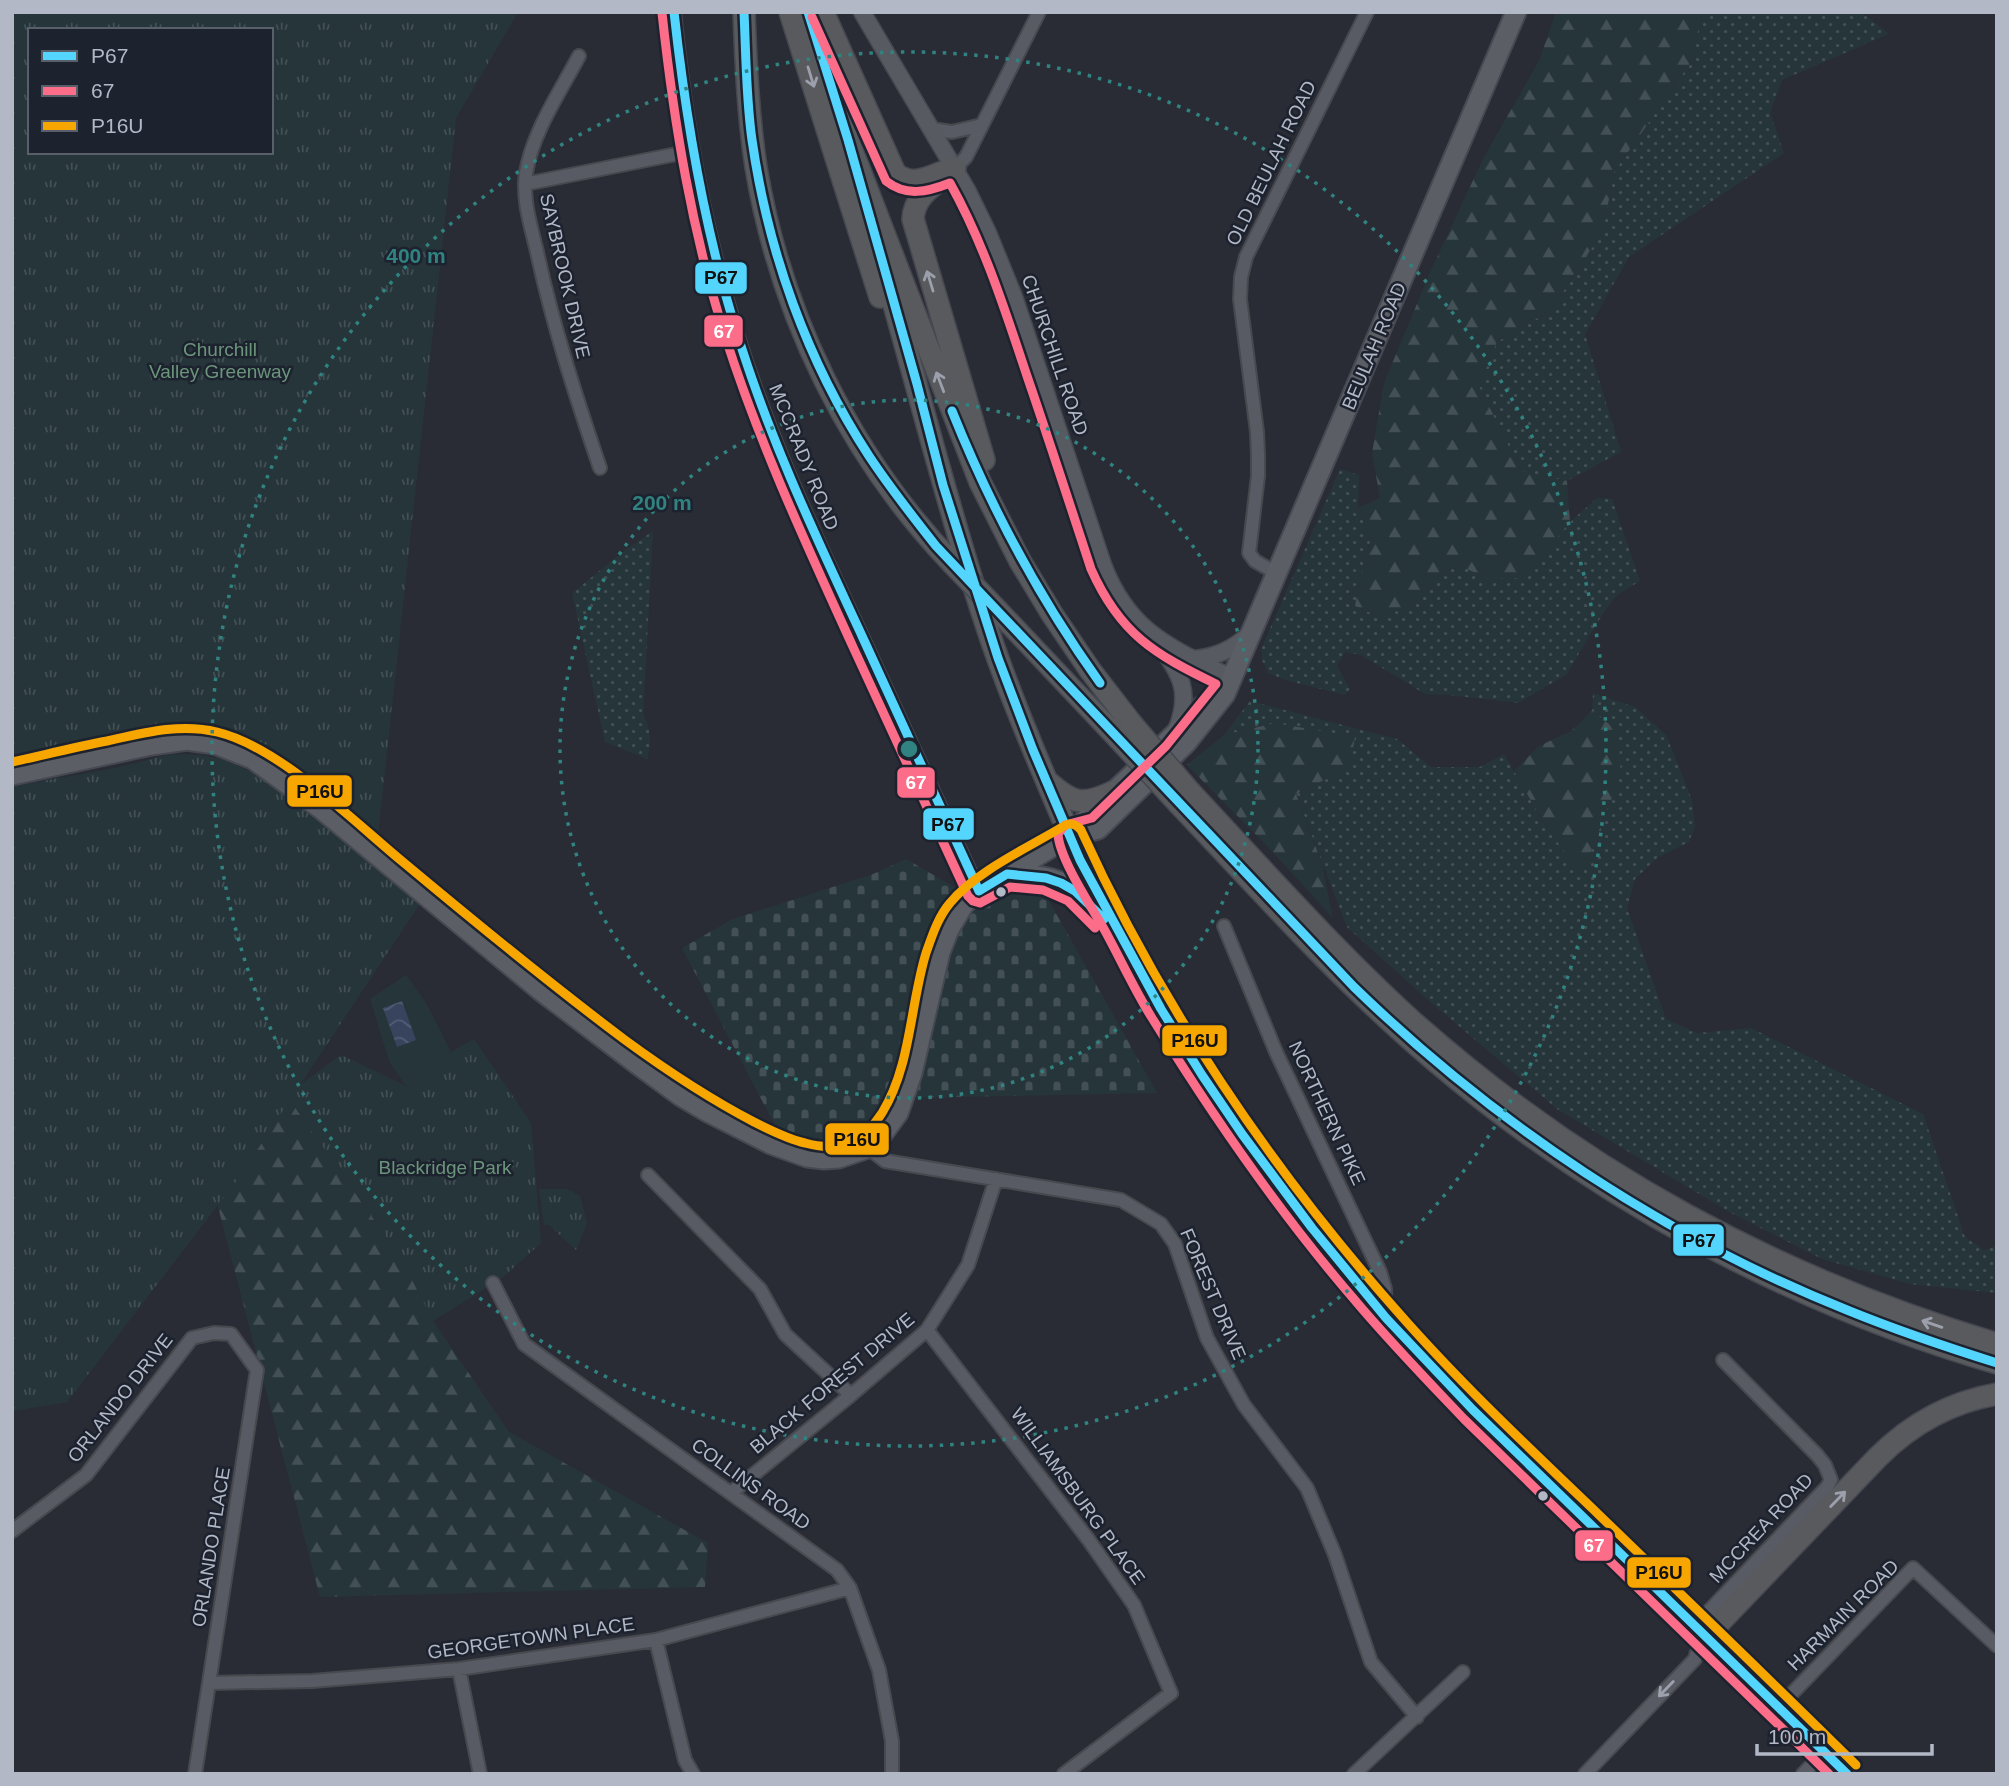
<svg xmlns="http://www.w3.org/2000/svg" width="2009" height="1786" font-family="Helvetica,sans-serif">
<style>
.grass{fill:url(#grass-dots)}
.forest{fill:url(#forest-firs)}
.cemetery{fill:url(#cemetery-stones)}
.park{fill:url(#park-tufts);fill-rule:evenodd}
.pitch{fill:#26353a}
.water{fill:url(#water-waves)}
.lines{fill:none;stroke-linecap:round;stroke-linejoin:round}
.street-casing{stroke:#47494f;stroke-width:16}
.secondary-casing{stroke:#474952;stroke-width:19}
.primary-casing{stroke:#474952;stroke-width:23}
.highway-casing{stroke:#464851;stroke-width:24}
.street{stroke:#585b63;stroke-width:12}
.secondary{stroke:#575a61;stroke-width:16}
.primary{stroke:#5b5e65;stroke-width:19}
.highway{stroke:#585a5d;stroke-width:21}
.highway-bridge-casing{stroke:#464851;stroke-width:24;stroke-linecap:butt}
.highway-bridge{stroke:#585a5d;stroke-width:21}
.bus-1-casing{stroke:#1d222f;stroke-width:14}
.bus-2-casing{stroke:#1d222f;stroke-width:14}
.bus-3-casing{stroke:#1d222f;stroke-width:14}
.bus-1{stroke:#53d5fd;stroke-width:9}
.bus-2{stroke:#fb6d88;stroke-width:9}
.bus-3{stroke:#f7a600;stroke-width:9}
.oneway{stroke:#9ca0ac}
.oneway2{stroke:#9ca1ad}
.ring{fill:none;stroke:#308380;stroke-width:3.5;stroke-dasharray:3.5 7}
.bus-dot{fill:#b3b8c6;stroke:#1d222f;stroke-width:2.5}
.labels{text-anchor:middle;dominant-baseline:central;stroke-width:5;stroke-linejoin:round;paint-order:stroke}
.street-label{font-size:19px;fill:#b3b8c6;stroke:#1d222f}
.park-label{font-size:19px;fill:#6b957a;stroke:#1d222f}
.centre{fill:#308380;stroke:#1d222f;stroke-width:3.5}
.ring-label{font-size:21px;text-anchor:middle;font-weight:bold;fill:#308380;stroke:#1d222f;stroke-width:5;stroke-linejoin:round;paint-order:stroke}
.line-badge{stroke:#1d222f;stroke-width:2.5}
.badge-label{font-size:19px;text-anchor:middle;font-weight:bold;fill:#fff}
.pale-badge-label{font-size:19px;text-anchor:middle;font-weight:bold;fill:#111}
</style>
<defs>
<pattern id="grass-dots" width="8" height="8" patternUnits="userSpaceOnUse" patternTransform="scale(1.75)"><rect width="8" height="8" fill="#26353a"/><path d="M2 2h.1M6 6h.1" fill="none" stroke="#435055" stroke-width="1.8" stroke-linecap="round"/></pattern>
<pattern id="forest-firs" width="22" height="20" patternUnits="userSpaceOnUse" patternTransform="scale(1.75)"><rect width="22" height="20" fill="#26353a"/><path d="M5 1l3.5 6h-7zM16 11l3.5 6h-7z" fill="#435055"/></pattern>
<pattern id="cemetery-stones" width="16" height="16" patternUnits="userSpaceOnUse" patternTransform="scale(1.75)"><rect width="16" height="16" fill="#26353a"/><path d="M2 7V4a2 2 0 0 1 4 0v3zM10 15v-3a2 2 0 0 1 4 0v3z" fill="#435055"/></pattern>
<pattern id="park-tufts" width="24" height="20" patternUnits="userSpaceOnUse" patternTransform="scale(1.75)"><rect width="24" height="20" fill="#26353a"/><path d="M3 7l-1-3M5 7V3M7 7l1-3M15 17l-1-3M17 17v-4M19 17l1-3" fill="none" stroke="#435055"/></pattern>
<pattern id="water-waves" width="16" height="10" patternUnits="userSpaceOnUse" patternTransform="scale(1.75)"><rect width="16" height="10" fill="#38445e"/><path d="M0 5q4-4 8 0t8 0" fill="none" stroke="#525d74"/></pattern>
</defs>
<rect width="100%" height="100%" fill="#292c35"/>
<path class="grass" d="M1703 12H1861L1889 34 1782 80 1770 113 1784 153 1629 257 1585 334 1621 452 1567 481 1521 472 1478 386 1497 342 1551 310 1603 231 1614 172 1689 65Z
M1340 469 1359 475 1358 508 1371 539 1362 568 1355 606 1371 613 1388 615 1416 602 1443 572 1462 566 1488 579 1570 522 1597 498 1612 499 1640 581 1616 596 1604 612 1566 675 1518 703 1449 695 1425 694 1361 655 1345 652 1337 666 1350 689 1345 695 1285 680 1268 673 1262 660V647Z
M653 531 643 713C650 731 653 739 647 759L605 742 572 593 624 551Z
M1593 693 1635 707 1666 735 1692 800 1695 826 1689 842 1657 858 1635 879 1627 908 1666 1019 1697 1033 1751 1028 1923 1114 1965 1237 1984 1250 1997 1246V1293L1910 1284 1822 1259 1731 1213 1557 1109 1428 1000 1347 927 1296 794 1350 767 1275 723 1224 735 1250 701 1397 739 1431 767H1480L1504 754 1541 818 1581 875 1618 731 1592 711Z"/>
<path class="forest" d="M1556 12H1703L1689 65 1614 172 1603 231 1551 310 1497 342 1479 386 1521 471 1567 481 1570 522 1524 578 1488 579 1461 566 1443 572 1416 602 1388 615 1371 613 1355 606 1362 568 1371 539 1358 508 1380 498 1372 453 1384 383 1431 270 1484 157 1539 61Z
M1592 711 1618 731 1621 775 1581 876 1541 818 1514 771 1539 746 1571 731Z
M1275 723 1355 737 1350 767 1296 794 1324 869V876L1333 918 1270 849 1187 765 1224 735Z
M287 1096 401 1258 433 1321 509 1432 708 1543 705 1587 320 1597 206 1161Z"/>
<path class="cemetery" d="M906 859 982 903 1040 885 1157 1093 897 1098 876 1131 848 1147 813 1148 781 1137 682 948 733 919 873 874Z"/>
<path class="park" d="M12 12H518L456 118 377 843 310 787 244 741 206 730H171L12 765ZM30 30H271V152H30Z
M179 754 201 755 227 760 259 776 285 792 421 902 300 1085 341 1055 406 1086 451 1052 474 1039 531 1123 541 1243 502 1278 433 1321 401 1258 290 1100 240 1176 67 1402 12 1411V787C53 778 96 773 137 763 154 759 160 755 179 754Z
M539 1189H567L580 1196 587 1223 576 1250 549 1225H544Z"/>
<path class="pitch" d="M406 975 426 1003 451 1052 406 1086 389 1061 370 999Z"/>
<path class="water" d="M402 1001 416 1040 397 1047 383 1008Z"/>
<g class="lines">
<g class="street-casing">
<path id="street" d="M674 12C685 121 704 229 737 334 769 436 814 534 860 632 900 718 939 805 979 891
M579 56C560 92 532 133 526 173 522 200 531 226 537 252 553 326 576 397 600 468
M931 129 952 132 982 125
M955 168 966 157 1039 12
M525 184 692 151
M1278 574 1255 561 1249 553 1258 476V455L1257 432 1240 299 1241 277 1246 257 1367 12
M1224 926 1276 1052 1380 1272 1385 1289 1386 1318
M868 1148 885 1161 1121 1200 1161 1224 1175 1244 1207 1338 1244 1405 1307 1488 1335 1555 1371 1662 1417 1717
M648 1175 760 1289 785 1334 851 1395
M493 1283 524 1344 837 1570 850 1588 879 1670 892 1741V1774
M927 1330 1088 1539 1134 1605 1171 1693 1064 1774
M731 1493 851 1395 927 1330 968 1265 996 1179
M12 1531 86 1475 192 1338 214 1333 231 1334 257 1370 195 1774
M656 1640 685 1760 693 1774
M459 1669 480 1774
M210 1683 312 1681 459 1669 656 1640 850 1588
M1779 1707 1913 1568 1997 1646
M1354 1774 1463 1672
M1585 1774 1695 1659 1709 1611 1827 1487 1831 1480 1825 1465 1817 1455 1723 1360
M1803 1774 1825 1751"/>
</g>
<g class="secondary-casing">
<path id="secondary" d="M862 12 967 190 988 233 1014 297 1103 565C1129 633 1171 648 1232 678
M1158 643C1181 674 1192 692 1176 731
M1194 659C1218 657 1234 648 1251 633
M1070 836C1088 878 1110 917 1132 957 1203 1086 1289 1209 1387 1319 1447 1387 1513 1449 1578 1512 1668 1599 1758 1686 1847 1774"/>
</g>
<g class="primary-casing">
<path id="primary" d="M12 775 151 745 187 740 215 744 253 759 320 808 540 990 636 1063 681 1096 708 1112 771 1144 807 1157 824 1159 839 1158 868 1148 881 1136 898 1113 912 1073 940 952 949 929 964 904 979 891 1070 836 1098 829 1186 743 1225 694 1516 12
M1070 836C1111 791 1160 752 1201 707
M1007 874C1022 875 1037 875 1052 879 1080 887 1100 914 1120 935"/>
</g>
<g class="highway-casing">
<path id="highway" d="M744 12C746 64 748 115 756 167 780 313 849 455 952 563
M790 12 880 297
M808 12 848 140 980 482 1020 561 1052 614 1090 670 1131 723
M823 12 895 173C911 187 926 178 943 172
M955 168C938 183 914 194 913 219L984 460
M885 273C918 387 946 502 983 615 1007 690 1039 763 1070 836
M998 611 1117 737
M1047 781C1074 805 1083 806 1115 791
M1191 793C1263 870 1334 950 1412 1021 1584 1174 1777 1278 1997 1344
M1179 804C1261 891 1341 981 1433 1059 1596 1198 1790 1303 1997 1363
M1704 1634 1720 1622 1878 1457C1911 1424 1951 1402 1997 1394"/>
</g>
<use href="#street" class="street"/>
<use href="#secondary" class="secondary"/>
<use href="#primary" class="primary"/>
<use href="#highway" class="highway"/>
<g class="highway-bridge-casing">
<path id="highway-bridge" d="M952 563 998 611
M1131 723 1191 793
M1117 737 1179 804"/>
</g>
<use href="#highway-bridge" class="highway-bridge"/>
<g class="bus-1-casing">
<path id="bus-1" d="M674 12C686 121 704 229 737 333 769 438 816 537 862 636 901 721 940 806 979 891L1007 874 1046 878 1061 883 1075 891 1104 919
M744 12C746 55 746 98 752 140 768 252 807 361 869 456 890 488 913 517 936 546L1354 987C1495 1124 1664 1237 1847 1310 1896 1330 1946 1347 1997 1363
M808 12 848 140 917 384 943 485 998 658 1033 750 1080 860 1161 1009 1202 1075 1242 1134 1312 1228 1386 1318 1473 1410 1847 1774
M952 411C991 508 1039 598 1100 683"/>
</g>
<g class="bus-2-casing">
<path id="bus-2" d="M662 13C674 124 692 233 726 339 760 445 807 546 853 647 892 730 929 813 968 896L973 901 980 903 1010 887 1043 890 1068 901 1095 928
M812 17 886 181C906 197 927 192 950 183 984 244 1005 310 1027 376 1049 440 1070 505 1091 569 1120 634 1154 654 1216 684L1166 746 1092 818 1065 825 1058 834C1059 858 1091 906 1104 929 1120 958 1134 989 1152 1018 1212 1115 1278 1211 1353 1298 1388 1340 1426 1379 1464 1419L1829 1774"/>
</g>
<g class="bus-3-casing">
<path id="bus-3" d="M12 762C44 755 75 747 107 741 143 733 180 723 217 732 280 747 353 821 403 862 476 923 549 983 625 1040 666 1070 708 1098 754 1122 770 1130 787 1139 805 1143 823 1148 843 1148 859 1138 869 1132 875 1123 882 1113 911 1066 910 1005 926 953 932 936 938 917 950 903 975 872 1029 847 1064 826 1070 822 1076 824 1081 830 1160 1004 1270 1168 1397 1311 1459 1382 1528 1447 1596 1512 1683 1596 1770 1680 1856 1765"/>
</g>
<use href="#bus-1" class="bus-1"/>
<use href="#bus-2" class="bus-2"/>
<use href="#bus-3" class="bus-3"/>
</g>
<defs><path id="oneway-shaft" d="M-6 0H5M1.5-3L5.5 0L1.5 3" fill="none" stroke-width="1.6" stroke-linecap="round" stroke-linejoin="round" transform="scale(1.75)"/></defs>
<g class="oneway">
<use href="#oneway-shaft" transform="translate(811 77) rotate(73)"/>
<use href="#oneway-shaft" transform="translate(930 281) rotate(-107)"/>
<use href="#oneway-shaft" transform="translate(940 382) rotate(-111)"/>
<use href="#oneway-shaft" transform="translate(1932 1324) rotate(-161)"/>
<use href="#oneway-shaft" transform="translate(1838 1499) rotate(-46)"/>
</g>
<use class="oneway2" href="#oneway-shaft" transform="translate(1666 1689) rotate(134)"/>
<g class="ring">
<circle cx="909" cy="749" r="349"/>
<circle cx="909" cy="749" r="697"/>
</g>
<g class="bus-dot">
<circle cx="1001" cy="892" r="6"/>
<circle cx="1543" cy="1496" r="6"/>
</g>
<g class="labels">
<g class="street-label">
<text transform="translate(1271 163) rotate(-64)">OLD BEULAH ROAD</text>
<text transform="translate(565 276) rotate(77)">SAYBROOK DRIVE</text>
<text transform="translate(1374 346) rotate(-67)">BEULAH ROAD</text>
<text transform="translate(1055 355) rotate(71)">CHURCHILL ROAD</text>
<text transform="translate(804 457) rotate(68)">MCCRADY ROAD</text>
<text transform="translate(1327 1113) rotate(65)">NORTHERN PIKE</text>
<text transform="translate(1213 1294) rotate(67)">FOREST DRIVE</text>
<text transform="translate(832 1383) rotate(-40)">BLACK FOREST DRIVE</text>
<text transform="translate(120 1398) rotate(-52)">ORLANDO DRIVE</text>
<text transform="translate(751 1484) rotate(36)">COLLINS ROAD</text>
<text transform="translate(1078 1496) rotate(54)">WILLIAMSBURG PLACE</text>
<text transform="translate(1761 1528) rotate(-47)">MCCREA ROAD</text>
<text transform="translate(211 1547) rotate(-81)">ORLANDO PLACE</text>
<text transform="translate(1843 1615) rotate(-45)">HARMAIN ROAD</text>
<text transform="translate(531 1638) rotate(-8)">GEORGETOWN PLACE</text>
</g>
<g class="park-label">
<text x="220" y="349">Churchill<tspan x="220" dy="22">Valley Greenway</tspan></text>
<text x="445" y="1167">Blackridge Park</text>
</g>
</g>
<circle cx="909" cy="749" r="10" class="centre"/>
<g class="ring-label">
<text x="416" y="263">400 m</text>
<text x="662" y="510">200 m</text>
</g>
<g class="line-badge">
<rect x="694" y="261" width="54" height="34" rx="7" fill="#53d5fd"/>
<rect x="703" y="314" width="41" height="34" rx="7" fill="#fb6d88"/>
<rect x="896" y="766" width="40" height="33" rx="7" fill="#fb6d88"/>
<rect x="286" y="774" width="67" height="34" rx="7" fill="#f7a600"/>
<rect x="922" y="807" width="53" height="34" rx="7" fill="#53d5fd"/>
<rect x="1161" y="1024" width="67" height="33" rx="7" fill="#f7a600"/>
<rect x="824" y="1122" width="66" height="34" rx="7" fill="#f7a600"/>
<rect x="1672" y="1223" width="53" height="34" rx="7" fill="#53d5fd"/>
<rect x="1574" y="1529" width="40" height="33" rx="7" fill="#fb6d88"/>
<rect x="1626" y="1556" width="66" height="33" rx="7" fill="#f7a600"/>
</g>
<g class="badge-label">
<text x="724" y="338">67</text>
<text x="916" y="789">67</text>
<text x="1594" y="1552">67</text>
</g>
<g class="pale-badge-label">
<text x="721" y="284">P67</text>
<text x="320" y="798">P16U</text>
<text x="948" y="831">P67</text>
<text x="1195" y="1047">P16U</text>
<text x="857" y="1146">P16U</text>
<text x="1699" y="1247">P67</text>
<text x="1659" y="1579">P16U</text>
</g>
<rect width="2009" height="1786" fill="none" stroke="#b3b8c6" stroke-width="28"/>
<rect x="28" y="28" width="245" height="126" fill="#1d222f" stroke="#595e6b" stroke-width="2"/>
<rect x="42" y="51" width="35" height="10" fill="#53d5fd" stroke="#595e6b" stroke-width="2"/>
<text x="91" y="63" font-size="21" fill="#b3b8c6">P67</text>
<rect x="42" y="86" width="35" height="10" fill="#fb6d88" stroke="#595e6b" stroke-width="2"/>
<text x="91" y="98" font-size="21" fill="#b3b8c6">67</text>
<rect x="42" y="121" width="35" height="10" fill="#f7a600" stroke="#595e6b" stroke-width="2"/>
<text x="91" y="133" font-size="21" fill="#b3b8c6">P16U</text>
<path d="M1757 1744v10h175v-10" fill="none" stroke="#b3b8c6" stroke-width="3.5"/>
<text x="1768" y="1744" font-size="21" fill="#b3b8c6" stroke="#1d222f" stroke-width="5" paint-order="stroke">100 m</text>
</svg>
